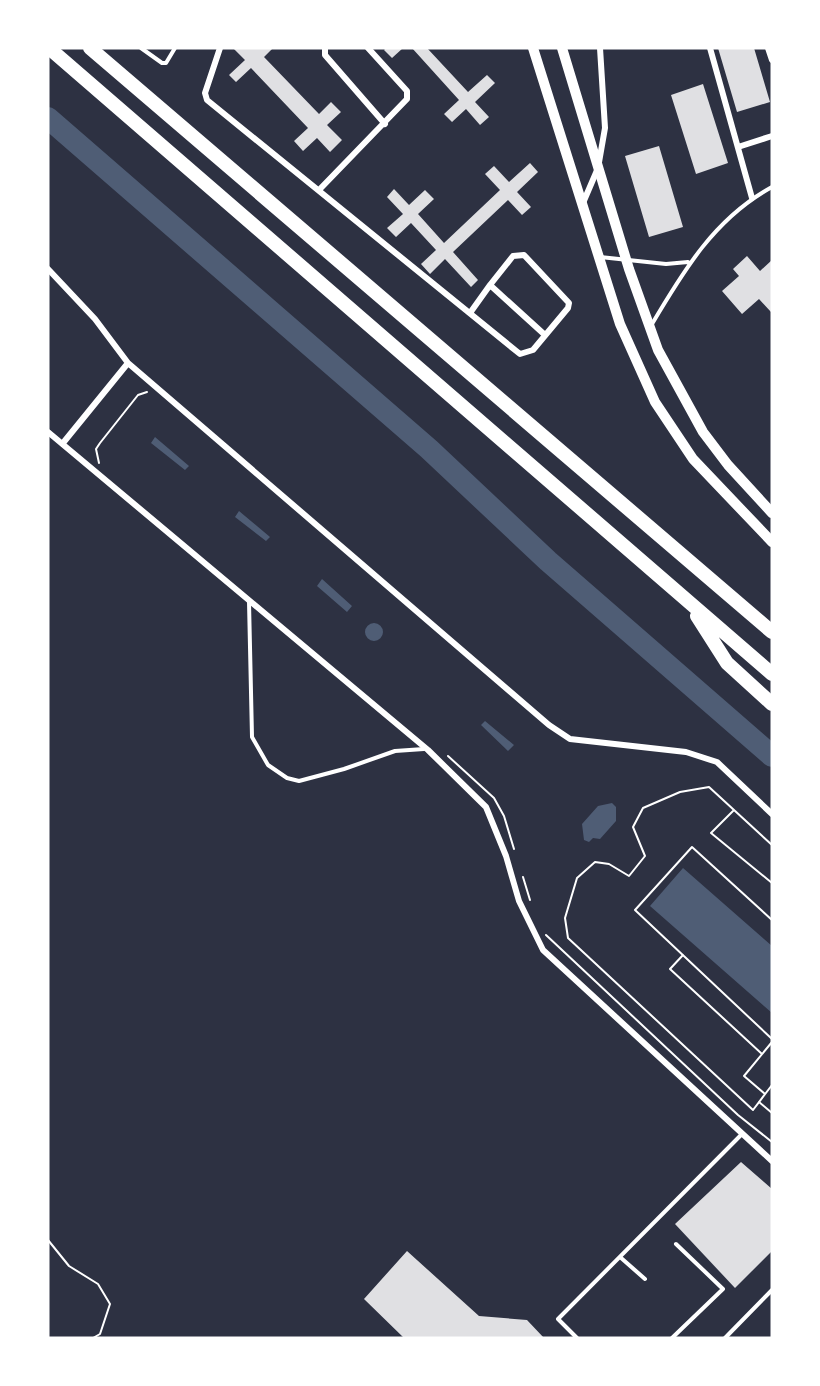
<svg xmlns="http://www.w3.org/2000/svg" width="820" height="1386" font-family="'Varela Round',sans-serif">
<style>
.water{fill:#4f5d75}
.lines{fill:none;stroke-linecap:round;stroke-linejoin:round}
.river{stroke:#4f5d75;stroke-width:22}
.building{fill:#e0e0e3}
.path{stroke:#fff;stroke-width:2}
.service{stroke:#fff;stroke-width:4}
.minor{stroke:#fff;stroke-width:6}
.secondary{stroke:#fff;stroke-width:10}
.motorway{stroke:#fff;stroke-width:14}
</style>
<rect width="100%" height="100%" fill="#2d3142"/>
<path class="water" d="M155 437 189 466 185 470 151 443Z
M239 511 270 537 266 541 235 517Z
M322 579 352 606 347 612 317 586Z
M365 632a9 9 0 1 1 18 0a9 9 0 1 1-18 0Z
M485 721 514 745 508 751 481 725Z
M612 803 616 807V821L600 839 593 838 589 842 584 840 582 824 598 806Z
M683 868 772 946V1013L650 906Z"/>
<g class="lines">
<path class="river" d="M48 118 429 449 548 561 772 756"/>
</g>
<path class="building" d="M233 48H273L264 57 319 114 331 102 341 112 327 125 342 140 330 152 317 138 303 151 294 141 308 128 251 68 236 82 229 75 245 60Z
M386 48H403L392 58 384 50Z
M412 48H427L468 92 487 75 495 83 475 102 489 117 480 125 466 109 452 122 444 114 459 100Z
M718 48H754L770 102 737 112Z
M703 84 728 163 696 174 671 95Z
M659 146 683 227 649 237 625 156Z
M530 163 538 172 517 192 531 207 522 215 508 200 453 252 478 280 471 287 445 259 430 274 421 264 436 250 411 223 396 237 387 228 403 214 387 197 394 189 409 205 425 190 434 199 418 214 444 243 500 190 485 174 494 166 509 182Z
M747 256 760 271 772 260 771 312 759 299 742 314 722 291 739 276 733 269Z
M741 1162 772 1189V1251L735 1288 675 1224Z
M407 1251 479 1316 527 1320 544 1338H404L364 1299Z"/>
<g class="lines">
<path class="path" d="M99 463 96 449 100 443 138 395 147 392
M448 756 494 798 504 816 514 849
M734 810 711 833 772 883
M772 845 709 787 680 792 643 808 633 827 645 856 629 876 609 864 595 862 577 878 565 918 568 938 753 1110 772 1085
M523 877 530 900
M772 920 692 847 635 910 772 1039
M546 935 738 1115 772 1142
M683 955 670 969 762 1054
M765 1094 744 1076 772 1042
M759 1102 772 1113
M48 1240 69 1266 98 1284 110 1304 100 1334 93 1338"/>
<path class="service" d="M141 48 162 63H166L175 48
M600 257 666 264 688 262
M652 324C684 270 715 218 772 187
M249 602 252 737 268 765 287 778 299 781 344 769 395 751 424 749
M620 1257 645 1279
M577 1338 558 1319 741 1135
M672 1338 723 1289 676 1244
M725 1338 772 1290"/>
<path class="minor" d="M220 48 205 93 207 100 520 354 533 350 568 308 569 303 524 255 513 256 490 285 545 335
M325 48V55L385 124
M710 48 752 198
M768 48 772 60
M738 147 772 136
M319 190 407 99V91L368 48
M583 203 598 168 605 128 600 48
M48 269 95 319 128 363 549 725 570 739 686 752 717 762 772 814
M470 313 490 285
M48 432 428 750 486 807 506 856 519 901 543 950 772 1161
M63 443 128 363"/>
<path class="secondary" d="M533 48 620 324 655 402 693 459 772 542
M562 48 629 269 658 350 703 432 728 465 772 513"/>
<path class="motorway" d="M49 48 772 674
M90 48 772 632
M697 616 727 663 772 704"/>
</g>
<rect width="820" height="1386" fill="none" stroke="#ffffff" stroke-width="99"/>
</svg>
